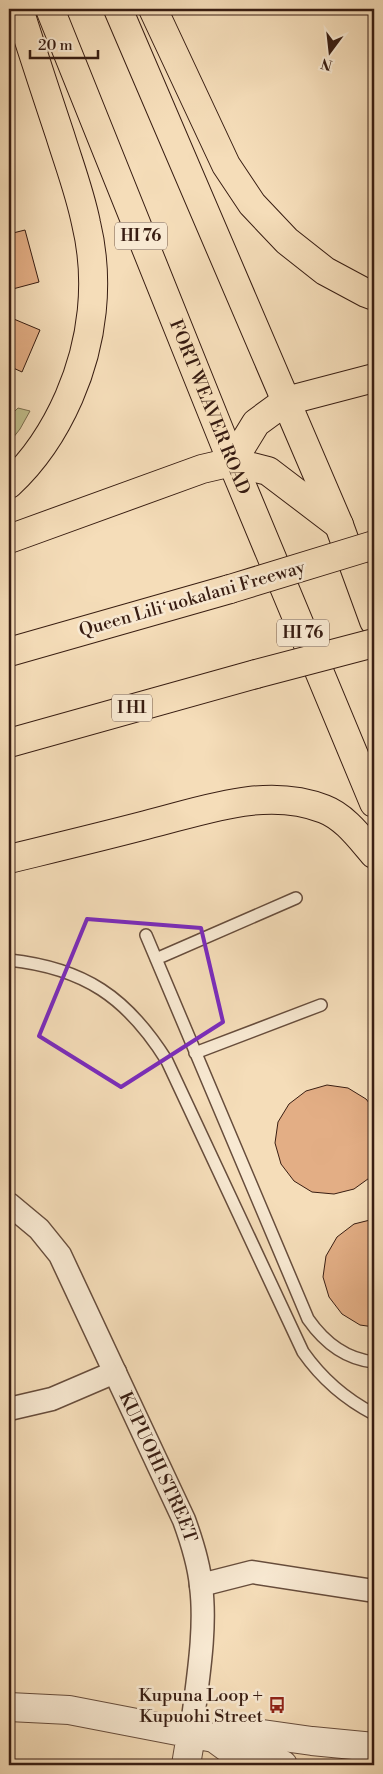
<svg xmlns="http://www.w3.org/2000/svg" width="383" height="1774" font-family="'Libre Bodoni',serif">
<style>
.green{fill:#c1bf8c;stroke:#7c6e4f}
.building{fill:#e3ae85;stroke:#381d12}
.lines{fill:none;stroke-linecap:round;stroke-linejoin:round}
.service-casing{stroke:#674d3c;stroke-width:14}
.minor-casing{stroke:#674d3c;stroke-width:25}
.tertiary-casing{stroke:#674d3c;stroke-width:30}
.trunk-casing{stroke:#381d12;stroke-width:30}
.motorway-casing{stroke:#381d12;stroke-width:30}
.service{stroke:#f8e9d2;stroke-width:11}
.minor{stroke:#f8e9d2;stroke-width:22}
.tertiary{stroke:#f8e9d2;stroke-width:28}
.trunk{stroke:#f5ddb9;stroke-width:28}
.motorway{stroke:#f5ddb9;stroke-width:28}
.motorway-bridge-casing{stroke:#381d12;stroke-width:30;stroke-linecap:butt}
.motorway-bridge{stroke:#f5ddb9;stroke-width:28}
.marked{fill:none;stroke:#7b2cbf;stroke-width:4;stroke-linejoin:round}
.labels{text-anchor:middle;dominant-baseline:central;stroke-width:5;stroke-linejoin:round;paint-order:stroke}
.shield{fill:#f8e9d2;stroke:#725a4c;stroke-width:1}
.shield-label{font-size:16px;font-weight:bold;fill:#381d12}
.street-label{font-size:18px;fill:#381d12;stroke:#f8e9d2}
.poi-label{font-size:18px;fill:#381d12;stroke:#f8e9d2;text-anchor:end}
</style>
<rect width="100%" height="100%" fill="#f5ddb9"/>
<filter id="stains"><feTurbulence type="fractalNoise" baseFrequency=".004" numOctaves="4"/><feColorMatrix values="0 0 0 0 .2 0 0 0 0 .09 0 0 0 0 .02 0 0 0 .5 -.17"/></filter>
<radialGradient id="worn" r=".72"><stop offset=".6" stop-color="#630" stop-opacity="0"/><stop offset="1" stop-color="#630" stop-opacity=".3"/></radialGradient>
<path class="green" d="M18 408 30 411 20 429 9 443V417Z"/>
<path class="building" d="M25 230 39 282 9 290V234Z
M9 317 40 330 22 372 9 366Z
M327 1085 348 1088 366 1099 374 1109V1171L372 1176 354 1189 334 1194 312 1192 294 1181 281 1164 275 1143 278 1122 289 1104 306 1091Z
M374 1219V1327L360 1325 342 1314 329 1297 323 1277 326 1256 337 1237 354 1224Z"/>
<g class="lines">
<g class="service-casing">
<path id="service" d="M146 935 308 1319C324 1342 345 1359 374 1362
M156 959 296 898
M9 960C84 968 127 997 167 1061L303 1352C322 1379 345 1399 374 1414
M195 1053 321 1005"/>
</g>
<g class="minor-casing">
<g id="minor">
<path id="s1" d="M9 1204 39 1229 60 1255 184 1520C192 1542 199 1564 201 1586 207 1632 196 1689 191 1735"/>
<path d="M9 1409 52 1399 115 1372"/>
<path d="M201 1585 252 1572 374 1591"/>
</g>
</g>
<g class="tertiary-casing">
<path id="tertiary" d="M9 1707 69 1710 214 1738 241 1731 312 1741 374 1747
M214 1738 240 1757 283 1765
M186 1765 191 1735"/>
</g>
<g class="trunk-casing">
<g id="trunk">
<path id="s2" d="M50 9 232 462 374 803"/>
<path d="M118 9 339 525 374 621"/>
</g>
</g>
<g class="motorway-casing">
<path id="motorway" d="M153 9 226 165 252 204 287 241 325 271 366 293 374 296
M232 462 256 423 286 401 374 378
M9 484C35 460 55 429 69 397 93 342 100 281 86 223 80 193 69 164 60 135 46 93 32 51 19 9
M9 539 202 469 232 462 268 471 339 525
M9 652 230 589
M9 743 256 674
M9 859C54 848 100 837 146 825 203 811 266 786 324 809 345 817 360 838 374 854"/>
</g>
<use href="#service" class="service"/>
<use href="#minor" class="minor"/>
<use href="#tertiary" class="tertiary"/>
<use href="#trunk" class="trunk"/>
<use href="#motorway" class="motorway"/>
<g class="motorway-bridge-casing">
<path id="motorway-bridge" d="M230 589 374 545
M256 674 374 643"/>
</g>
<use href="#motorway-bridge" class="motorway-bridge"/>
</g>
<path class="marked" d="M87 919 201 928 223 1022 121 1087 39 1036Z"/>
<defs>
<g id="bus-bare" transform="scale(1.35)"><path d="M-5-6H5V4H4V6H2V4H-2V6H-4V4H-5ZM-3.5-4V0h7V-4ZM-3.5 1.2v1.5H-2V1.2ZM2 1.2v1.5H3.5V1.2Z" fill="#8f2418" stroke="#f8e9d2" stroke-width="2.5" paint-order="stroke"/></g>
</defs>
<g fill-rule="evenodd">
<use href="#bus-bare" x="277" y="1705"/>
</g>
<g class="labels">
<g class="shield">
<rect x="115" y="222.5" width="52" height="27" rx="4"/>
<rect x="277" y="619.5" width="52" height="27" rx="4"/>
<rect x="112" y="694.5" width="40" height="27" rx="4"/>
</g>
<g class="shield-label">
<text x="141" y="236">HI 76</text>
<text x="303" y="633">HI 76</text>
<text x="132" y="708">I H1</text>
</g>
<g class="street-label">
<text stroke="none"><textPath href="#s2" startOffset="429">FORT WEAVER ROAD</textPath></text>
<text transform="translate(192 599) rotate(-16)">Queen Liliʻuokalani Freeway</text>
<text stroke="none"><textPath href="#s1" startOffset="306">KUPUOHI STREET</textPath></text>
</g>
<g class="poi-label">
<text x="263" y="1695">Kupuna Loop +<tspan x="263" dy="21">Kupuohi Street</tspan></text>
</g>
</g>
<rect width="383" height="1774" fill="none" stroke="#f5ddb9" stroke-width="30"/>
<rect x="10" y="10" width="363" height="1754" fill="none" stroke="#381d12" stroke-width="2.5"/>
<rect x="15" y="15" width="353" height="1744" fill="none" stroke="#381d12"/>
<g transform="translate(330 52) rotate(195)" stroke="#f8e9d2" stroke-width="4" paint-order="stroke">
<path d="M0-4L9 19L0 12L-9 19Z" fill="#381d12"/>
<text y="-8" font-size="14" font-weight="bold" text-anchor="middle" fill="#381d12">N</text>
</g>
<path d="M30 50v8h68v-8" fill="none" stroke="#381d12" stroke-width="2.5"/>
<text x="38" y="50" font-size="15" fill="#381d12" stroke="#f8e9d2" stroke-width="4" paint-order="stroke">20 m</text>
<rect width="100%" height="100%" filter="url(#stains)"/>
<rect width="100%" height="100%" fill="url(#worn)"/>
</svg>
